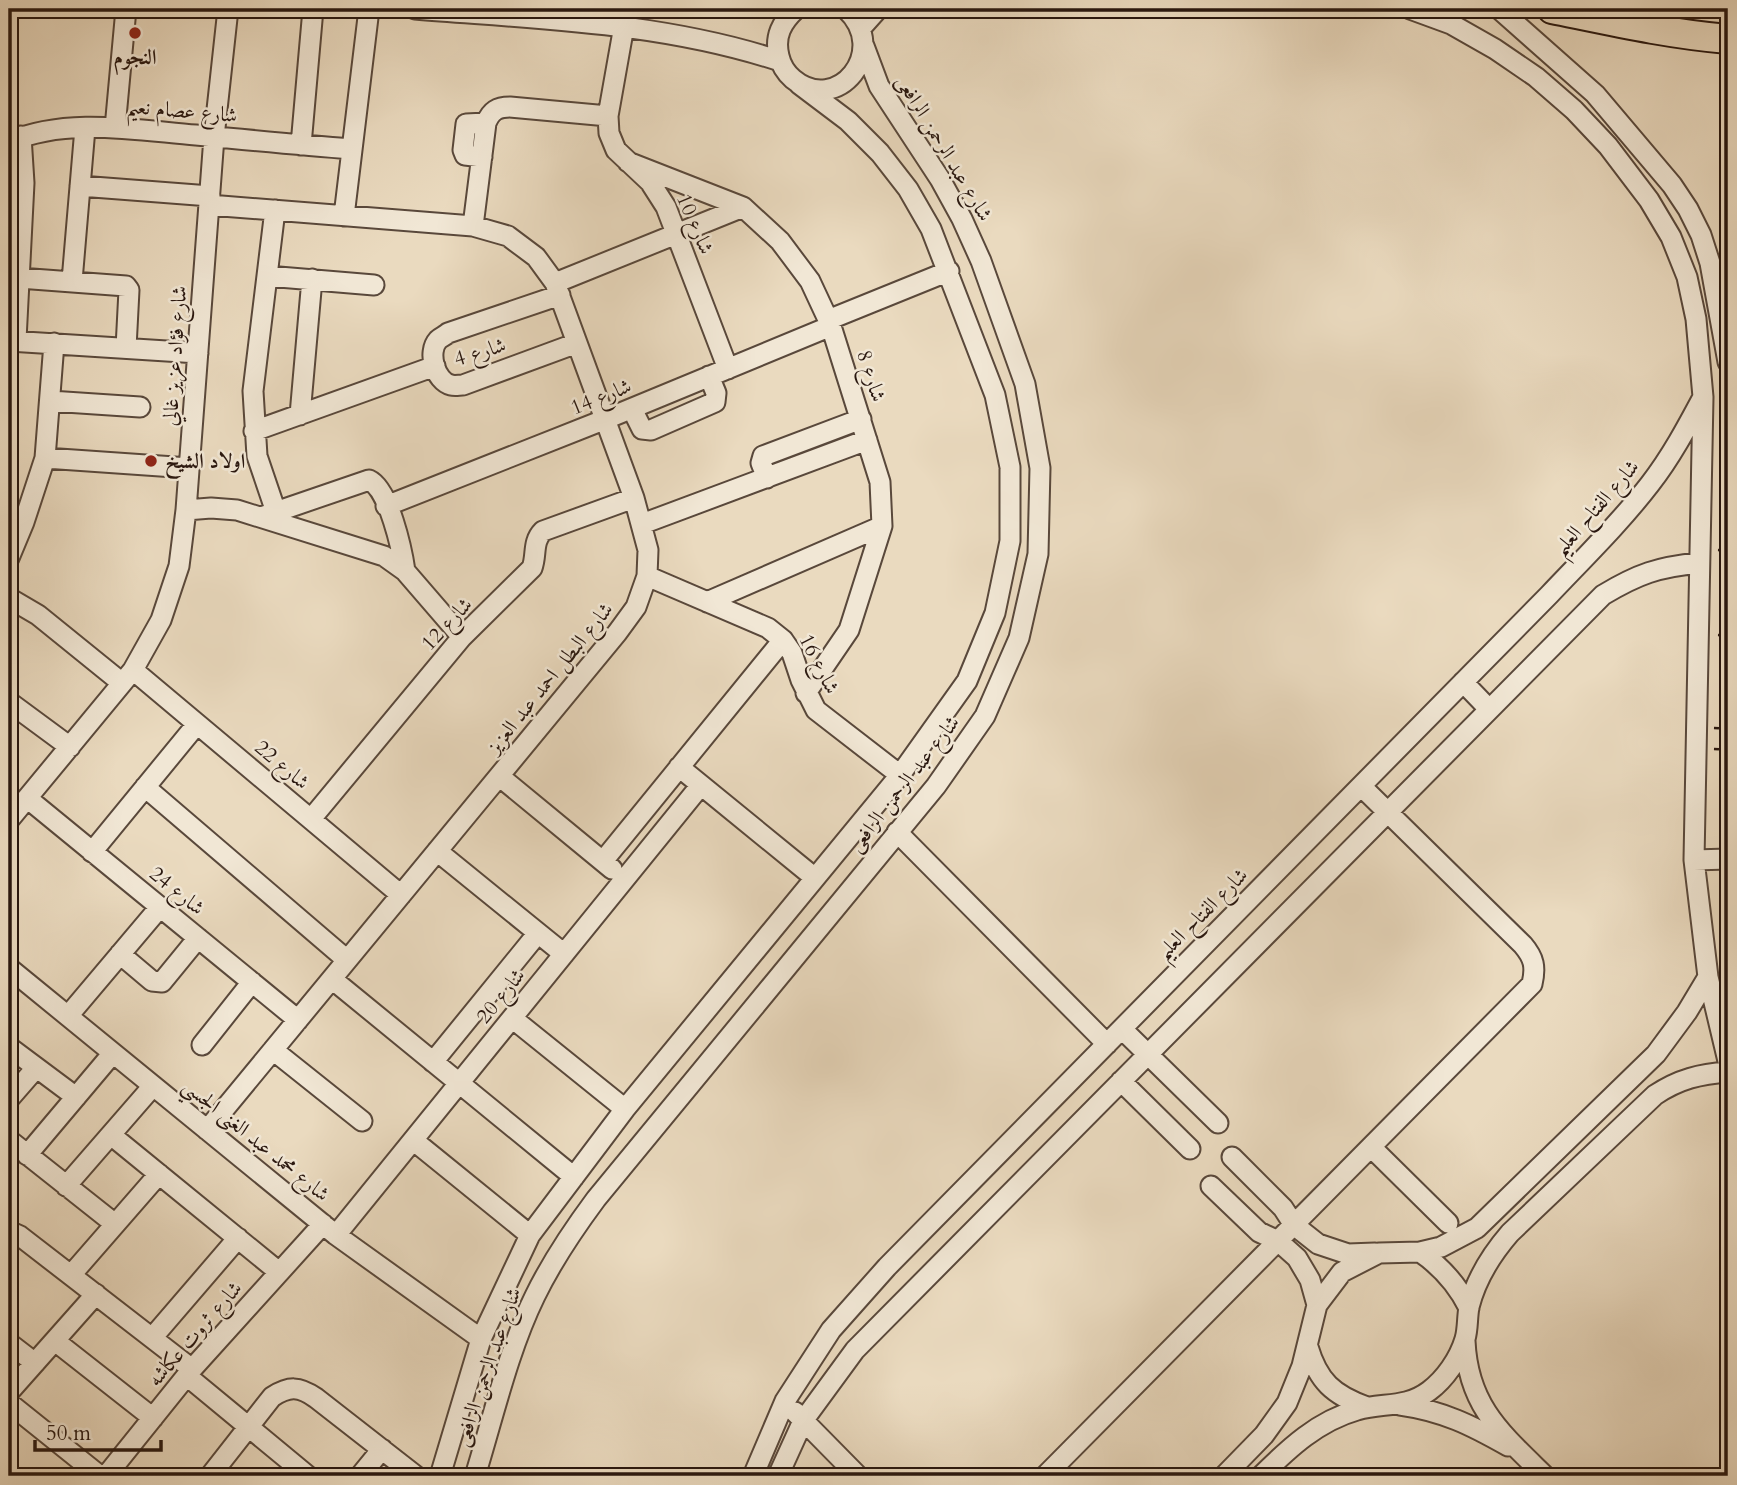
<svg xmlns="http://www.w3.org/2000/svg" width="1737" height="1485" font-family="Cardo,Amiri,serif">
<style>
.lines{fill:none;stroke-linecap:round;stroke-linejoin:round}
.minor-casing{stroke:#59483b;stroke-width:23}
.highway-casing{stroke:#29170f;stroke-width:32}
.path{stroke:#29170f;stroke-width:2.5;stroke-dasharray:5 3.5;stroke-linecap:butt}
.minor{stroke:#f1e7d5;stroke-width:19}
.highway{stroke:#eadabf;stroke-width:28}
.poi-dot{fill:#8f2418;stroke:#f1e7d5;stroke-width:2.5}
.labels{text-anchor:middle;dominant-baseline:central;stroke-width:5;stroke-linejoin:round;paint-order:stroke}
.poi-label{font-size:21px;font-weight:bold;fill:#29170f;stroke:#f1e7d5}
.street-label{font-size:21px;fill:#29170f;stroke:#f1e7d5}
</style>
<rect width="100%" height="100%" fill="#eadabf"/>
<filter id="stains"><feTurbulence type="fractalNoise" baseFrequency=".00286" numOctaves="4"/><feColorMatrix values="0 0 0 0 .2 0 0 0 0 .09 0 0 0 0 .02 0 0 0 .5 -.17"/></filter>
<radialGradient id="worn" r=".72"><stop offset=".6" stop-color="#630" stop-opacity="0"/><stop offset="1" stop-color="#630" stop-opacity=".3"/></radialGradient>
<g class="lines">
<g class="minor-casing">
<path id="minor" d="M415 9C538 19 662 22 780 61
M627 9 608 116 609 133 616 150 650 182 666 207 728 369
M796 9C782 22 774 36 779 56 781 65 786 73 793 79 837 116 891 51 846 9
M1410 9 1451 24 1495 49 1536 77 1574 110 1608 146 1649 200 1671 237 1687 277 1696 319 1703 397 1694 860 1708 977 1728 1061
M1499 9 1595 94 1672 185 1688 209 1701 235 1710 263 1728 362
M861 28 878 9
M115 128 126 9
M9 142C67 117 135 130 196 135 248 140 300 145 352 149
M301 145 313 9
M482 157 465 155 463 150 466 124 486 123
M628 162 743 207 780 241 810 281 831 326 880 482 882 526 849 630 806 693
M80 186 210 196
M275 210 253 391 257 456 276 512
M344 216 369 9
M473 226 486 123C491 111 497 107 510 107L608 116
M267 276 374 285
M19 278 126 286 129 290 126 348
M72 281 85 128
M555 283 743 207
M560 295 448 333C445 336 441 337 438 340 427 352 435 381 451 385 455 386 459 385 463 385L577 343
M828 320 949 271
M16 340 24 183 21 136
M9 341 198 353
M50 401 140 407
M632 409 642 429 651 430 715 402 716 393 709 376
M300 415 312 279
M254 431 435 366
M45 458 189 468
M767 478 761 463 763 456 861 419
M386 506 606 419 831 326
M186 510 211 508 237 510 384 556 405 571 462 637
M9 514 24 522
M264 516 369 480C389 489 402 550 405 571
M642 524 867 440
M9 558 24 522 45 458 54 343
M647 576 768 628 783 640 792 653 801 680 816 710 900 775
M9 598 38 615 122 683
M707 602 882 526
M133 670 401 895
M1463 682 1489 709
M9 702 70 747
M679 767 815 878
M499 776 612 869
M145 787 347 960
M27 798 298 1020
M311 819 462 637 532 568C537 555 532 542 543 531L634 498
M9 820 133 670 161 620 179 566 186 510 214 137 228 9
M897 832 1107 1044
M437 851 564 954
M92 852 197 724
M1694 860 1728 859
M603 861 783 640
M120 954 152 981 162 982 198 938
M9 968 336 1235 481 1339
M332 979 574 1177
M68 1016 160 907
M512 1018 625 1109
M1122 1029 1218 1123
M202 1045 252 982
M9 1047 76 1097
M273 1050 362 1121
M433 1062 538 933
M1121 1081 1190 1149
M9 1099 36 1068
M207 1130 617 633 636 607 647 576 648 550 634 498 555 283 536 257 508 236 473 226 209 205
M111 1135 279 1272
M9 1140 115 1224
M413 1140 530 1235
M1371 1147 1448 1223
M27 1155 113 1053
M1232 1157 1283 1208 1294 1225 1318 1244 1348 1254 1375 1253
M66 1186 153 1086
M1211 1186 1259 1232 1278 1241 1297 1258 1310 1280 1317 1305
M9 1231 20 1236 192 1369
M336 1235 701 785
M1420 1252C1442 1267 1457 1284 1469 1308
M71 1275 159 1174
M152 1338 238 1238
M55 1341 153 1418
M1465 1341C1468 1406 1501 1433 1545 1476
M9 1343 35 1363
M1308 1347C1318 1381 1333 1395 1367 1407
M187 1376 308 1476
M9 1392 96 1294
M9 1403 100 1476
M1400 1405C1443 1411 1471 1425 1508 1446
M795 1412 858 1476
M106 1476 192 1369 323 1224
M210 1476 272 1397C289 1386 299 1386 316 1398L416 1476
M360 1476 382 1449
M440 1476 481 1339 530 1235 625 1109 900 775 967 681 995 613 1010 541V467L995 395 931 229 908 189 880 153 848 121 799 84
M475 1476C493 1418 508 1351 535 1296 552 1261 573 1230 596 1199L936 786 985 716 1019 638 1038 554 1040 468 1025 384 981 261 962 219 940 179 879 86 864 46
M753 1476 785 1401 831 1330 887 1267 1549 595C1583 559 1620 523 1650 484 1671 457 1687 427 1703 397
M778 1476 803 1421 855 1350 1603 595C1638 574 1658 567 1699 563
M1045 1476 1532 984C1536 967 1534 958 1523 945L1361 786
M1224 1476 1264 1435 1287 1403 1302 1366 1317 1305 1342 1272 1379 1253 1420 1252 1441 1247 1477 1228 1656 1054 1687 1012 1708 977
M1261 1476C1289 1448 1318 1421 1357 1410 1382 1402 1405 1409 1429 1391 1445 1379 1459 1359 1465 1339 1468 1329 1467 1318 1469 1307 1476 1279 1491 1255 1510 1233L1655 1095C1679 1079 1700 1074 1728 1072"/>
</g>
<g class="highway-casing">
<path id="highway" d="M1552 9C1611 21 1668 34 1728 39"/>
</g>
<path class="path" d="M1719 463H1728
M1718 550 1728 551
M1718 635 1728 636
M1714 728 1728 729
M1714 749 1728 750"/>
<use href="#minor" class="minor"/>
<use href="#highway" class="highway"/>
</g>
<g class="poi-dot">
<circle cx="135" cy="33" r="7"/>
<circle cx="151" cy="461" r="7"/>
</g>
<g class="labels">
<g class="poi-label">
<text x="135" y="57">النجوم</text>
<text x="165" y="461" text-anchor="start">اولاد الشيخ</text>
</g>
<g class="street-label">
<text transform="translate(182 111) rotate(5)">شارع عصام نعيم</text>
<text transform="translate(944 148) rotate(59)">شارع عبد الرحمن الرافعى</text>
<text transform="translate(695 224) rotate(67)">شارع 10</text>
<text transform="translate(480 352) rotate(-17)">شارع 4</text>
<text transform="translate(175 356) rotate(-86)">شارع فؤاد عزيز غالي</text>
<text transform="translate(871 376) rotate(72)">شارع 8</text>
<text transform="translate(601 397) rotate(-22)">شارع 14</text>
<text transform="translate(1596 508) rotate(-49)">شارع الفتاح العليم</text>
<text transform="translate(447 624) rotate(-47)">شارع 12</text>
<text transform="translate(819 664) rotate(63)">شارع 16</text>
<text transform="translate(550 678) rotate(-51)">شارع البطل احمد عبد العزيز</text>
<text transform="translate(282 765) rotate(40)">شارع 22</text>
<text transform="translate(904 784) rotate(-52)">شارع عبد الرحمن الرافعى</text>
<text transform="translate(177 891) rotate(39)">شارع 24</text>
<text transform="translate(1202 914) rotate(-45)">شارع الفتاح العليم</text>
<text transform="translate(501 996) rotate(-51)">شارع 20</text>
<text transform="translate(256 1140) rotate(39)">شارع محمد عبد الغنى الجسي</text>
<text transform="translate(195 1334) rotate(-49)">شارع ثروت عكاشه</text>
<text transform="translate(488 1367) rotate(-71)">شارع عبد الرحمن الرافعى</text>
</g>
</g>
<rect width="1737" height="1485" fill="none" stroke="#eadabf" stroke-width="35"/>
<rect x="10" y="10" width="1716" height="1464" fill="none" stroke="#29170f" stroke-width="3.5"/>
<rect x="18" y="18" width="1702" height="1450" fill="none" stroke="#29170f" stroke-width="2"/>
<path d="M35 1440v10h126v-10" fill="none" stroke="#29170f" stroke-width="3.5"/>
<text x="46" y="1440" font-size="21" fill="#29170f" stroke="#f1e7d5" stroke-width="5" paint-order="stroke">50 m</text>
<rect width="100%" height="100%" filter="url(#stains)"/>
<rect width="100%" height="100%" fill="url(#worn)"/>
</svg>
